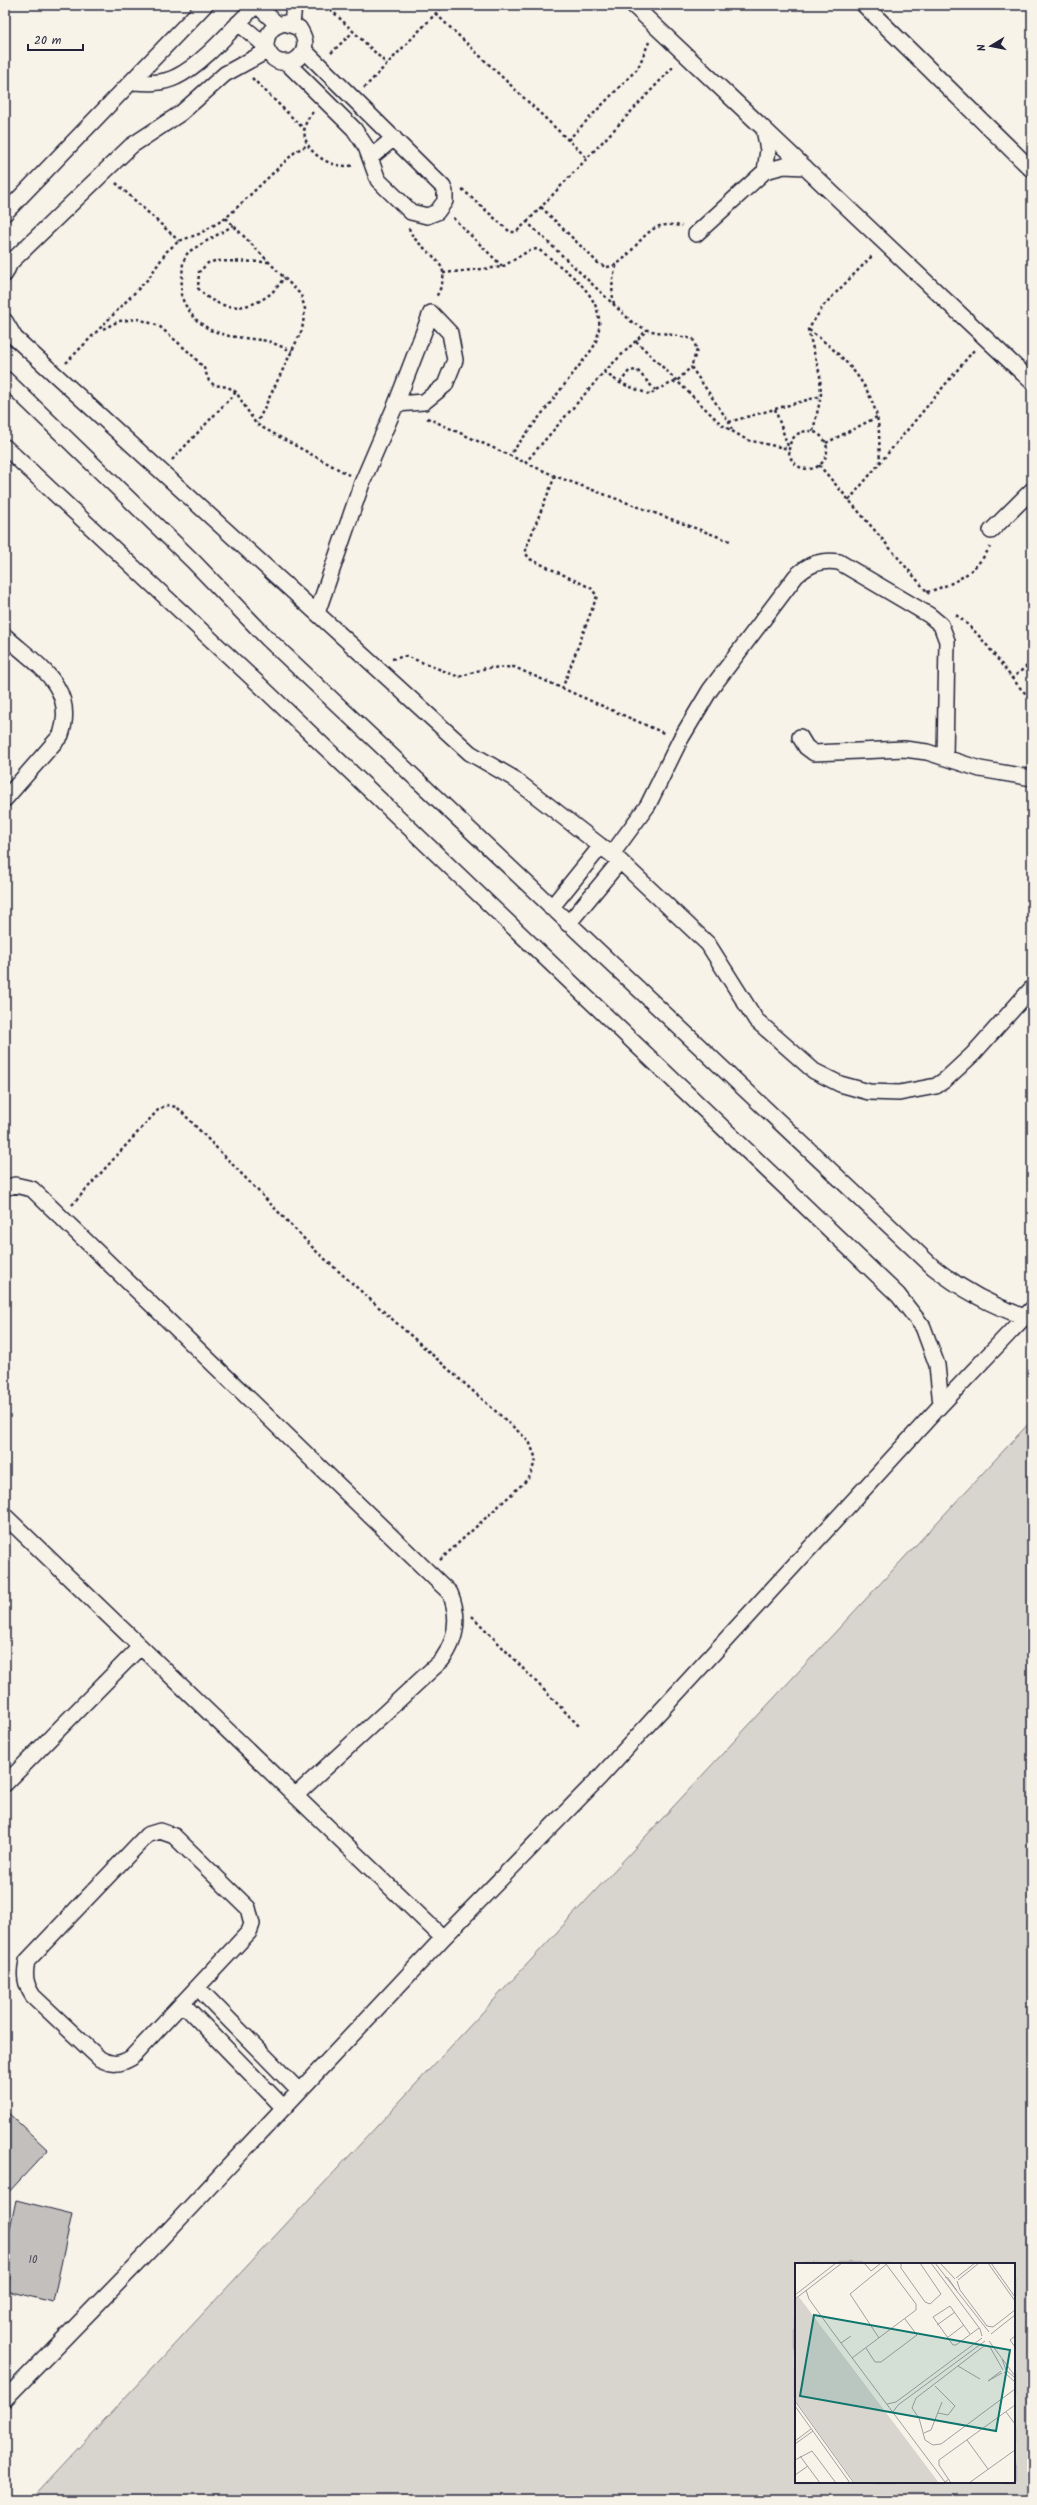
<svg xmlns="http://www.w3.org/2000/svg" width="1037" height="2505" font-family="Kalam,sans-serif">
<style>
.green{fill:#d8d5cf;stroke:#7d7c85;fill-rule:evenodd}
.building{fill:#c2bfbd;stroke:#22223b}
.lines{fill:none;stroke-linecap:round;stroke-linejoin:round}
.street-casing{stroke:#22223b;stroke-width:18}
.path{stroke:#22223b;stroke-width:2.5;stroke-dasharray:3 3;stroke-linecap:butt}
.street{stroke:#f7f3e8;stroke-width:15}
.labels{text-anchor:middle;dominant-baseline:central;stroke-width:3;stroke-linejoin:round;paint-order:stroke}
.number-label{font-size:11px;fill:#4a495c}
.inset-road{fill:none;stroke:#a29fa3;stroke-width:1}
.view{fill:#0f766e;fill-opacity:0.15;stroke:#0f766e;stroke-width:2}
.inset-edge{fill:none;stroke:#22223b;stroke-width:2}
</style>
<rect width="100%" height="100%" fill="#f7f3e8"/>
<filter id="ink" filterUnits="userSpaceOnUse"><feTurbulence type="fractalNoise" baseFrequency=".025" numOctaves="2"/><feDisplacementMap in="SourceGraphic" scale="8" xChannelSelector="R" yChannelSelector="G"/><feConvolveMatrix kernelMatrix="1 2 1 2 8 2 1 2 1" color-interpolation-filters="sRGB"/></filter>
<g filter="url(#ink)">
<path class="green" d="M1032 1420V2500H30ZM796 2264H1014V2482H796Z"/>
<path class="building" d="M5 2110 48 2150 5 2196Z
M16 2200 72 2214 53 2302 7 2291 10 2276 5 2275V2252Z"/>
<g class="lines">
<g class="street-casing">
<path id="street" d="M257 5 278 25
M633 5 1032 382
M864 5 1032 170
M238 23C247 30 256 37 264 45 267 48 268 52 271 56 279 66 297 64 303 52 307 43 304 36 299 28L285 23C272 26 266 33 266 47
M292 24 294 5
M286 62 354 129 366 147 378 180 411 212 427 216 437 212 445 201V192L443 187 304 50
M133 82C147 83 162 84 176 77 202 65 235 26 256 5
M764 129 768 150 765 171
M371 157 394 138
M5 213 205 5
M696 234 765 171 784 166 805 167
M5 274 10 263 131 146 181 113 225 74 267 51
M5 321 15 338 470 753 513 778 620 861 708 944 756 1020 814 1071 840 1084 869 1092 899 1093 936 1086 945 1080 973 1054 1032 988
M5 379 193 561 268 639 933 1267C962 1290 990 1305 1025 1317
M5 447 264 689 898 1295 923 1327 937 1365 941 1405
M991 531 1032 490
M317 613 362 483 396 404 431 313 450 333 455 360 445 385 424 402 396 404
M5 636C37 665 77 687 61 735L5 799
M800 737 806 747 814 753 904 749 927 752 980 769 1032 778
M612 854 648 805 680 740 710 690 796 576C809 564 821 559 839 562L929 615 941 625 947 641 945 758
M551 908 601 846
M568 924 620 861
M5 1188 15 1185 32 1189 450 1593C460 1617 457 1639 442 1660L295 1796
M5 1516 443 1938
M5 1784 140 1647
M160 1831 174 1836 248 1908 252 1924 249 1932 131 2058C119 2065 112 2065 100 2059L33 1996C25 1984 24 1975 27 1961L147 1835Z
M198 1988 299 2091
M183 2004 284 2108
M5 2399 154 2246 443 1938 600 1777 941 1405 1032 1309"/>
</g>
<path class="path" d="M326 5 387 64
M436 14 587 158
M331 53 353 32
M252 78 305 130
M364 88 444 5
M313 112C287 140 325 172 355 165
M568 140 638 68 649 42
M116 183 179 241
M462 189 510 232H516L527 222 632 322 647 330 693 339 697 350 691 367 729 422 733 432
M541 207 599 264 606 267C627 267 639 232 660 226 667 224 675 225 682 226
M226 218 301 295 305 309 302 330 257 423
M453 218 502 266
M527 222 674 66
M234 225 188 252 183 262 181 294 184 303 194 318 210 330 229 336 268 341 292 351
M409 228C414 247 447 258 443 279 442 285 439 292 436 297
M269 262 215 261 208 263 199 272 198 288C222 318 266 310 284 277
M443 273 502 267 530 250 537 249C545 253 552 260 560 266 587 287 611 312 593 348L509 456
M614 304C611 289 612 278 617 264
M103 329 119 321 139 319 159 326 190 353 204 368 209 381 214 385 228 387 236 392 256 424 349 475
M809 330C839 352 868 379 877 417 880 431 879 448 880 463
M636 341 722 425 747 440 789 449
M66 363 148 279 167 251 179 241 199 234 226 218 296 151 308 145
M604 372 620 383 651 395 655 390 677 381 691 367
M620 383 629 371 637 370 655 390
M775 409 789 449
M427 418 555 476 730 541
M729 422 821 396
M813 431 821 396 820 375 808 330 824 305 873 255
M789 450a19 19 0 1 1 38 0a19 19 0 1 1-38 0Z
M826 443 877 417
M172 460 236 392
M525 463 604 372 647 330
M819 465 929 594
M555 476 526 548V554L530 559 591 588 597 596 562 689
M849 500 974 350
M927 592C955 584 975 573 990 547
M956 615C988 638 1004 674 1032 700
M392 659 406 656 459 677 486 668 514 667 666 734
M1011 679 1032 662
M72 1205 158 1110 166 1105 177 1107 317 1252 529 1441 536 1459 529 1478 440 1560
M472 1616 580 1727"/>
<use href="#street" class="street"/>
</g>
</g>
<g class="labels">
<g class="number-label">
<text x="33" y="2260">10</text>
</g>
</g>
<g transform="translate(795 2263)">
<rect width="220" height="220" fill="#f7f3e8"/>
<path d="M4 34 144 220H60L0 137V37Z" fill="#d8d5cf"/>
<path class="inset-road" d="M69 0 76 8 86 0M106 0V5L130 39 135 41 146 31 125 0M136 0 185 66 187 73M140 0 194 69M145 0 160 16M193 0 220 38M196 0 220 34M150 14 153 15 162 28M161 15 180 0M163 17 184 0M162 18 165 27 192 63 198 64 220 47M11 27 14 36 37 68 150 219 154 216M0 32 41 0M0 36 47 0M142 62 160 49M175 71 155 43 138 54 158 82H161L184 65M196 71 220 52M220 73 215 77 220 84M84 75 55 31 93 0M152 75 169 62M194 78 220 113M46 80 56 73M71 85 80 99H86L122 72 110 56M57 95 121 47V41L91 1M207 96 211 107 219 114M163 103 185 116M208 107 195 84 189 83 121 135 117 145 124 155 130 177 138 182 146 181 220 126M206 108 193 118 207 110M209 109 220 119M140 123 160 143 153 152 143 150M0 138 59 220M92 141 101 139 187 75M0 143 55 220M98 149 103 142 190 78M211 149 220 161M129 170 136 167 147 139M172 177 193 206M0 178 16 166M0 181 18 168M5 193 25 220M0 197 17 188 41 220M0 212 13 203M156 220 144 202V197L220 142M174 220 220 187"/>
<path class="view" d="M19 52 215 87 201 168 5 133Z"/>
<rect width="220" height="220" class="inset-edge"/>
</g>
<rect width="1037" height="2505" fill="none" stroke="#f7f3e8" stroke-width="20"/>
<rect x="10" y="10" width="1017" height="2485" fill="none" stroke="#22223b" stroke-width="1.5" filter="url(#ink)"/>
<g transform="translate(991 46) rotate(260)" stroke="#f7f3e8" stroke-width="3" paint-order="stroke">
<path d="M0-3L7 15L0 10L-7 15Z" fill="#22223b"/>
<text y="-6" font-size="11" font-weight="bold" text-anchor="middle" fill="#22223b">N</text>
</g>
<path d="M28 44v6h55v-6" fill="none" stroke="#22223b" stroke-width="2"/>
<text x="34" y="44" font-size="12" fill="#22223b" stroke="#f7f3e8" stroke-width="3" paint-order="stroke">20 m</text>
</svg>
